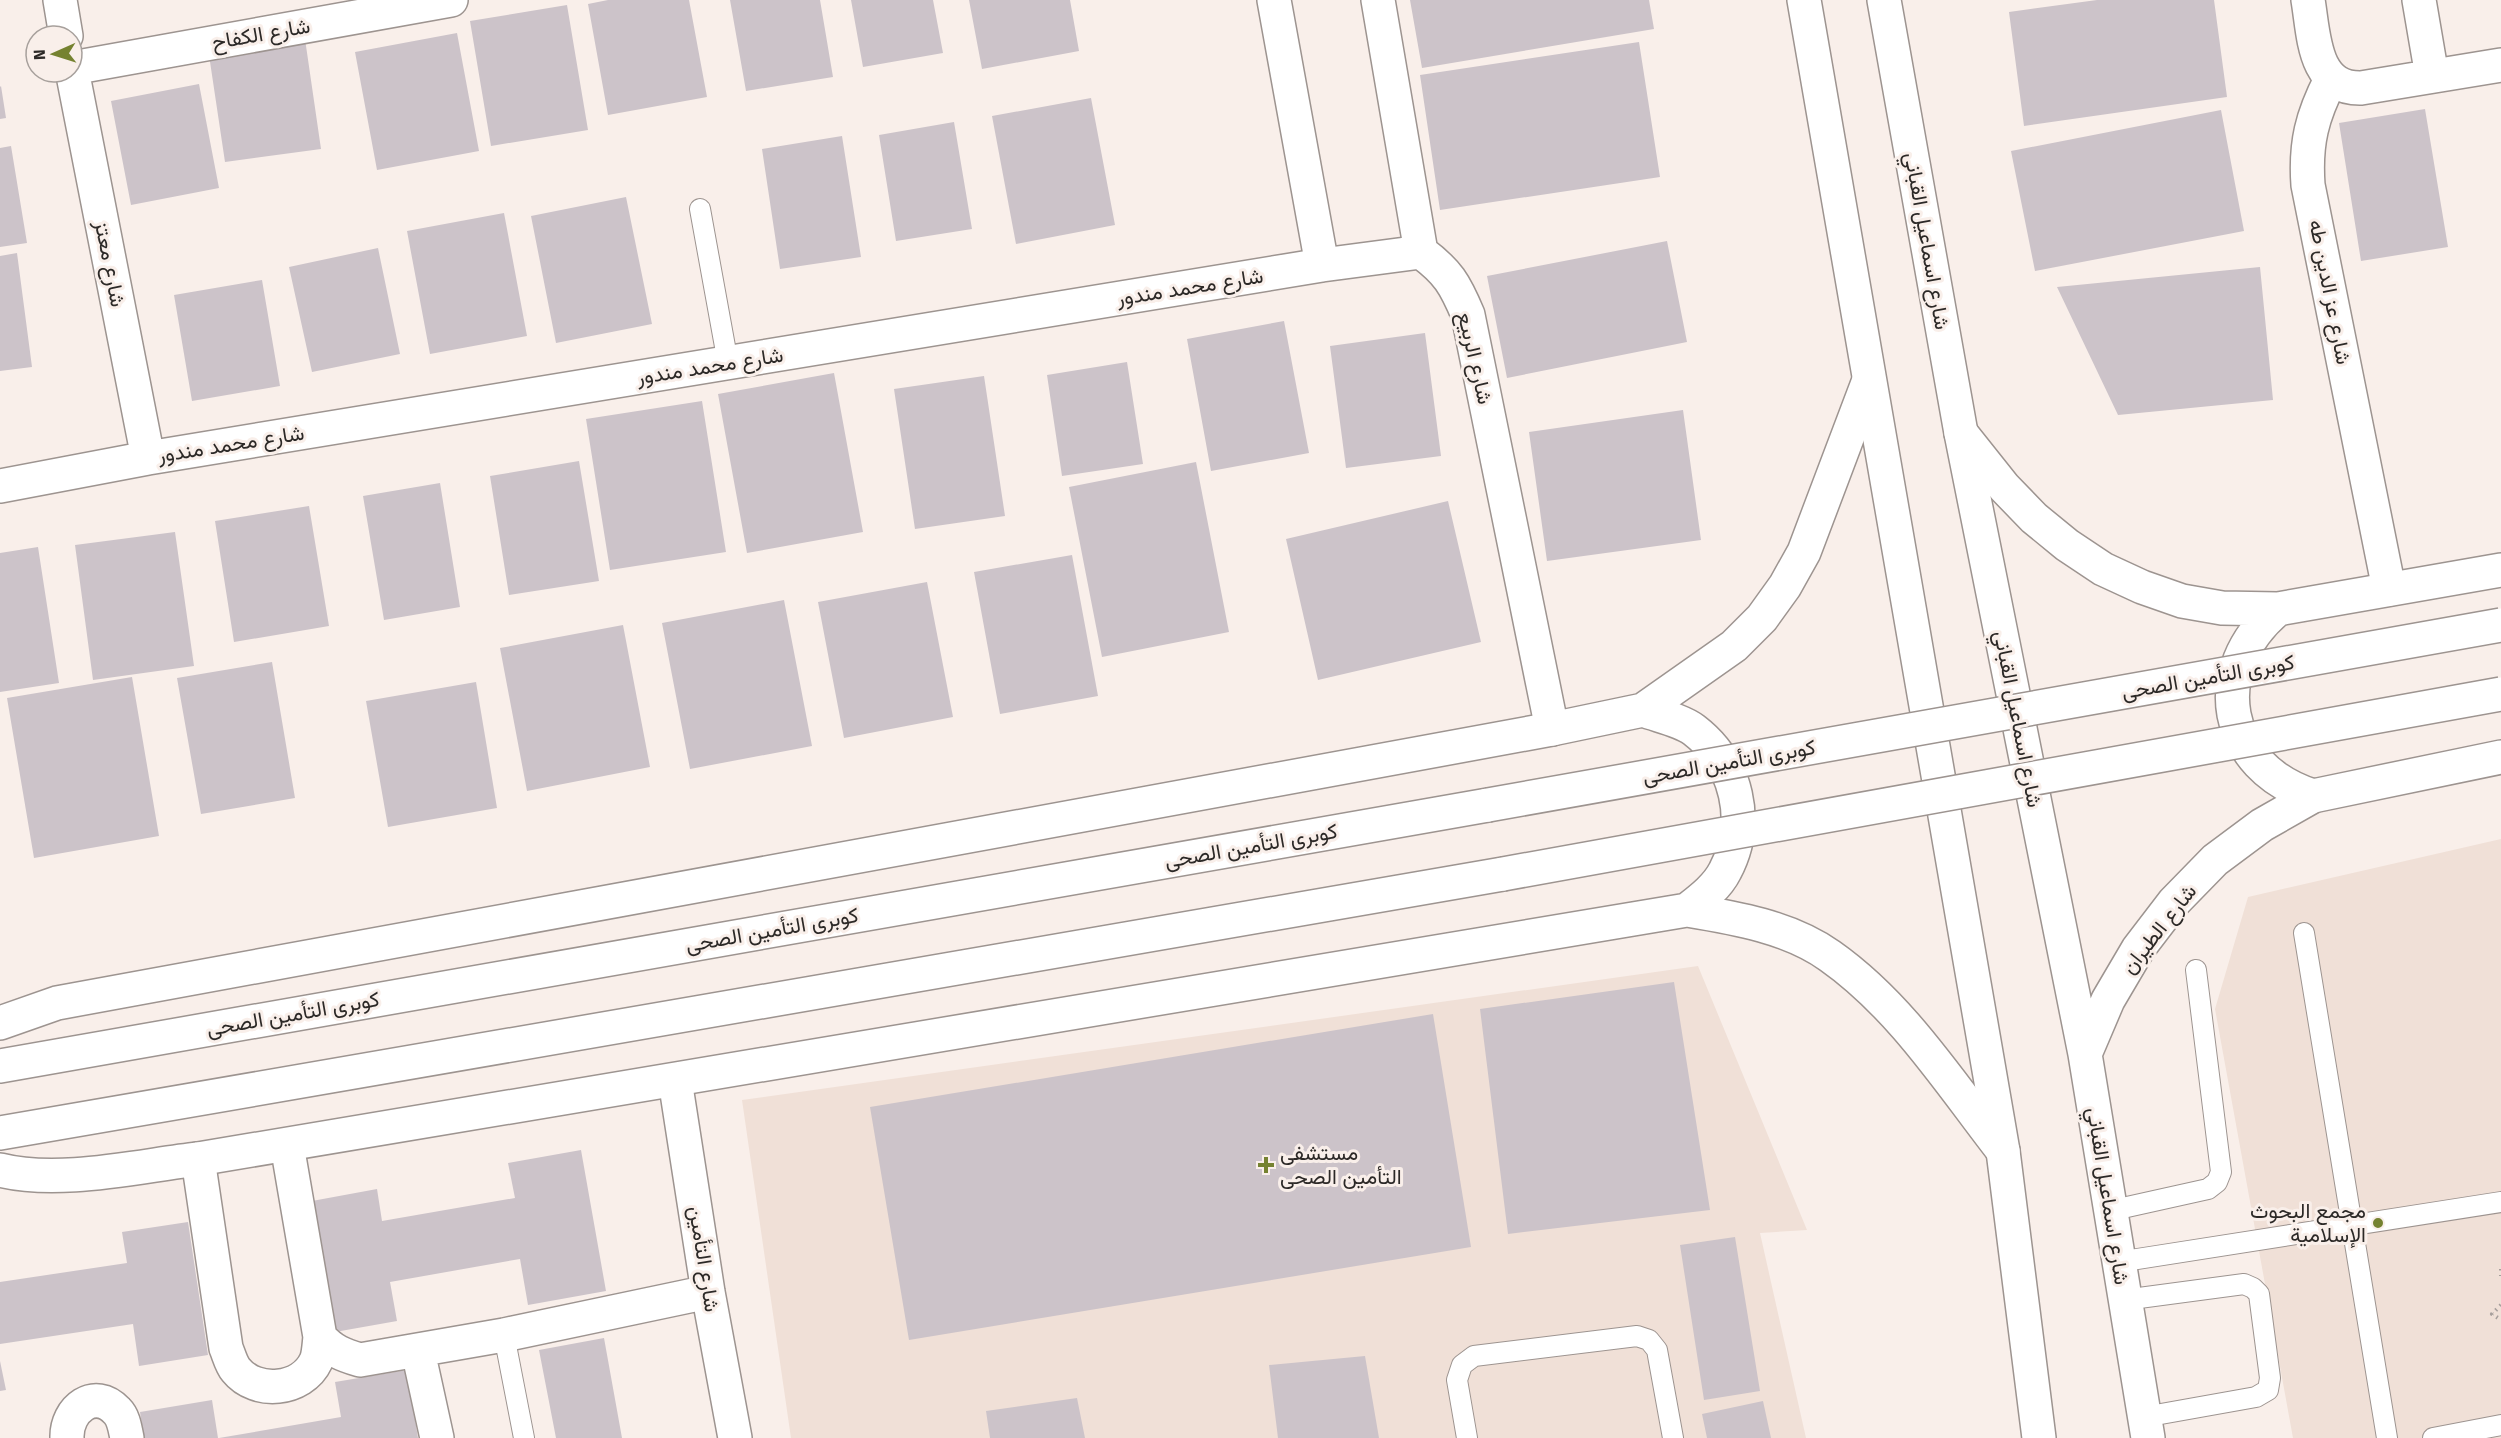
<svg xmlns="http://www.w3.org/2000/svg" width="2501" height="1438" font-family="'Fira Sans',Vazirmatn,sans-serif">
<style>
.built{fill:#f0e0d7}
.building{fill:#ccc3c9}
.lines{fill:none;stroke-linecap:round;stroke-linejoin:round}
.service-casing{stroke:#9d9490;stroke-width:22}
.minor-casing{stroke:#9d9490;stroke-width:36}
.tertiary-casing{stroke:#9d9490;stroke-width:36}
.secondary-casing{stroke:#9d9490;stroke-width:36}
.path{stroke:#a79f9c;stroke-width:4;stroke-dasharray:1.5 4.5;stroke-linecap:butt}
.service{stroke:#fff;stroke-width:20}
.minor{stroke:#fff;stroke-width:33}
.tertiary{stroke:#fff;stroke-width:33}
.secondary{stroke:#fff;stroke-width:33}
.secondary-bridge-casing{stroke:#9d9490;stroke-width:36;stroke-linecap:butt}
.secondary-bridge{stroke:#fff;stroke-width:33}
.poi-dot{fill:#758230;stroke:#f9efea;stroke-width:2}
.labels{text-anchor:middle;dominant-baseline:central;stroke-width:6;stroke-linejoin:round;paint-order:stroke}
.street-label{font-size:21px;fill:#2c2927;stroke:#f9efea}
.poi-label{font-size:21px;fill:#2c2927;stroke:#f9efea;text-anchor:start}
</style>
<rect width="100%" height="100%" fill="#f9efea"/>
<path class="built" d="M2501 839V1438H2293L2215 1009 2248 897Z
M1698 966 1807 1230 1760 1233 1806 1438H791L742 1100Z"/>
<path class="building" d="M608 0H689L707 97 608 115 588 4Z
M730 0H820L833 77 746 91Z
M851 0H933L943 53 863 67Z
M969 0H1070L1079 51 982 69Z
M1410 0H1649L1654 29 1422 68Z
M2097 0H2214L2227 97 2024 126 2009 12Z
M567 5 588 130 491 146 470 21Z
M457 33 479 151 377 170 355 52Z
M305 39 321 149 225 162 209 55Z
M1639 42 1660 177 1440 210 1420 75Z
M199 84 219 188 131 205 111 101Z
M1 86 6 118 0 119V87Z
M1091 98 1115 225 1016 244 992 116Z
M2425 109 2448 247 2361 261 2339 123Z
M2221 110 2244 231 2035 271 2011 151Z
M954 122 972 229 896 241 879 135Z
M842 136 861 257 780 269 762 149Z
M11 146 27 243 0 247V148Z
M626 197 652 324 556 343 531 216Z
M504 213 527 336 430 354 407 231Z
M1667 241 1687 342 1507 378 1487 276Z
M378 248 400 354 312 372 289 267Z
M17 253 32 367 0 371V256Z
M2260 267 2273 400 2118 415 2057 287Z
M262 280 280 386 192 401 174 295Z
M1284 321 1309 453 1211 471 1187 339Z
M1425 333 1441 456 1346 468 1330 346Z
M1127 362 1143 464 1062 476 1047 375Z
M834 373 863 532 747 553 718 394Z
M984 376 1005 516 915 529 894 389Z
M702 401 726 552 610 570 586 419Z
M1683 410 1701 540 1547 561 1529 432Z
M579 461 599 581 509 595 490 476Z
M1196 462 1229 632 1102 657 1069 487Z
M440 483 460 607 384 620 363 496Z
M1448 501 1481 642 1318 680 1286 539Z
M309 506 329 626 234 642 215 521Z
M175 532 194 666 93 680 75 545Z
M38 547 59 683 0 692V553Z
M1072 555 1098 696 1000 714 974 572Z
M927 582 953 717 844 738 818 602Z
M784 600 812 746 690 769 662 623Z
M623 625 650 767 527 791 500 648Z
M272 662 295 798 201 814 177 678Z
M132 677 159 836 34 858 7 698Z
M476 682 497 808 388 827 366 701Z
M1674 982 1710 1210 1508 1234 1480 1009Z
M1433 1014 1471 1247 909 1340 870 1107Z
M581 1150 606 1291 528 1305 520 1259 390 1282 397 1321 335 1332 312 1201 377 1189 382 1221 515 1198 508 1163Z
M188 1222 208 1355 139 1366 133 1324 0 1344V1282L127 1263 122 1232Z
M1735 1237 1760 1391 1704 1400 1680 1245Z
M604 1338 622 1438H556L539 1350Z
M1365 1356 1379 1438H1278L1269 1365Z
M0 1361 6 1390 0 1391Z
M407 1370 418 1438H219L341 1417 335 1382Z
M1077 1398 1085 1438H990L986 1411Z
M212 1400 218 1438H144L140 1412Z
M1763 1401 1771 1438H1707L1702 1414Z"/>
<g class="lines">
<g class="service-casing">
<path id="service" d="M700 209 728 363
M2304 933 2387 1438
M2109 1211 2208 1189 2217 1182 2221 1172 2196 970
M2118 1262 2501 1202
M2124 1300 2244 1284 2253 1288 2259 1294 2270 1378 2268 1390 2256 1397 2144 1417
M504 1335 524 1438
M1467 1438 1457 1380 1462 1365 1474 1356 1637 1336 1649 1340 1657 1350 1673 1438
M2433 1438 2501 1425"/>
</g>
<g class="minor-casing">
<path id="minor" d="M60 0 66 36
M1274 0 1322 265
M1378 0 1421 252C1448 272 1455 284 1468 315L1552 729
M2308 0C2314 35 2313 89 2361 88L2501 65
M2419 0 2432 76
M72 68 451 0
M72 70 148 458
M2331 79C2312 116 2305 143 2308 185L2389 589
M0 486 148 458 1322 265 1421 252
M675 1080 708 1292 735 1438
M198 1159 226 1348C229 1355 231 1364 236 1370 256 1395 302 1391 316 1361 319 1354 319 1344 320 1337L287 1145
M320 1337C332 1351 343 1355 360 1360L504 1335 708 1292
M418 1351 437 1438
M67 1438C66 1409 95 1387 117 1411 124 1418 125 1429 127 1438"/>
</g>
<g class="tertiary-casing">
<path id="tertiary" d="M1804 0 2003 1151 2039 1438
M1884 0 1961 433 2085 1054 2148 1438
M2085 1054 2108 1000 2138 949 2174 902 2215 860 2262 825 2313 796 2501 757"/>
</g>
<g class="secondary-casing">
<path id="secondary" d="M1961 433 2004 487 2034 518 2067 545 2103 569 2142 587 2182 601 2222 608 2278 609 2501 570
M2278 609C2205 670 2222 767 2313 796
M1643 710C1659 716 1681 720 1694 730 1737 763 1751 822 1725 871 1717 887 1701 899 1687 910
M0 1023 57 1003 1552 729 1643 710 1734 646 1762 618 1785 586 1804 552 1869 380
M0 1066 1488 805
M0 1133 1503 874
M0 1170C59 1185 138 1166 198 1159L1687 910C1736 918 1789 927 1830 956 1901 1006 1950 1083 2003 1151"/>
</g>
<path class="path" d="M2501 1269V1276
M2501 1305 2492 1314 2501 1320"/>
<use href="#service" class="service"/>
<use href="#minor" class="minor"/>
<use href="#tertiary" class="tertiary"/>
<use href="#secondary" class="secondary"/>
<g class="secondary-bridge-casing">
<path id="secondary-bridge" d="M1488 805 2501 625
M1503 874 2501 694"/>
</g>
<use href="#secondary-bridge" class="secondary-bridge"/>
</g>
<g class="poi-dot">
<path d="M1263 1156h6v6h6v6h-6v6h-6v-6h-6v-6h6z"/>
<circle cx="2378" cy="1223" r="6"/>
</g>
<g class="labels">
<g class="street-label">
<text transform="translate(261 34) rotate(-10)">شارع الكفاح</text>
<text transform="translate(1927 241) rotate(80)">شارع اسماعيل القباني</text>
<text transform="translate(110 264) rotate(79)">شارع معتز</text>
<text transform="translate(1190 287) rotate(-9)">شارع محمد مندور</text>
<text transform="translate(2330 292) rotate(79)">شارع عز الدين طه</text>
<text transform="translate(1475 358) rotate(77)">شارع الربيع</text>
<text transform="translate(710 366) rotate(-9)">شارع محمد مندور</text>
<text transform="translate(231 444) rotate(-9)">شارع محمد مندور</text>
<text transform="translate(2208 677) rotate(-10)">كوبرى التأمين الصحى</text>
<text transform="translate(2018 719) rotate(79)">شارع اسماعيل القباني</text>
<text transform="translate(1729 762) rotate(-10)">كوبرى التأمين الصحى</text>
<text transform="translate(1251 846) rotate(-10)">كوبرى التأمين الصحى</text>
<text transform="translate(2159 929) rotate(-52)">شارع الطيران</text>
<text transform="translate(772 930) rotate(-10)">كوبرى التأمين الصحى</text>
<text transform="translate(293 1014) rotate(-10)">كوبرى التأمين الصحى</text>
<text transform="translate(2108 1196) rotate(81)">شارع اسماعيل القباني</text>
<text transform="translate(704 1259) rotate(81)">شارع التأمين</text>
</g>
<g class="poi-label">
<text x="1280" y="1153">مستشفى<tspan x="1280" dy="24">التأمين الصحى</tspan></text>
<text x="2366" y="1211" text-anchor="end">مجمع البحوث<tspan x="2366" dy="24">الإسلامية</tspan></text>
</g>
</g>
<g transform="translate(54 54) rotate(267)"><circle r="28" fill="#f9efea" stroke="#a7a09c" stroke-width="1.5"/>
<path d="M0-4.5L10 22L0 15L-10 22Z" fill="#758230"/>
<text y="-9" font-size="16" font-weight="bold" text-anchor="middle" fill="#2c2927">N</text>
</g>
</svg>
